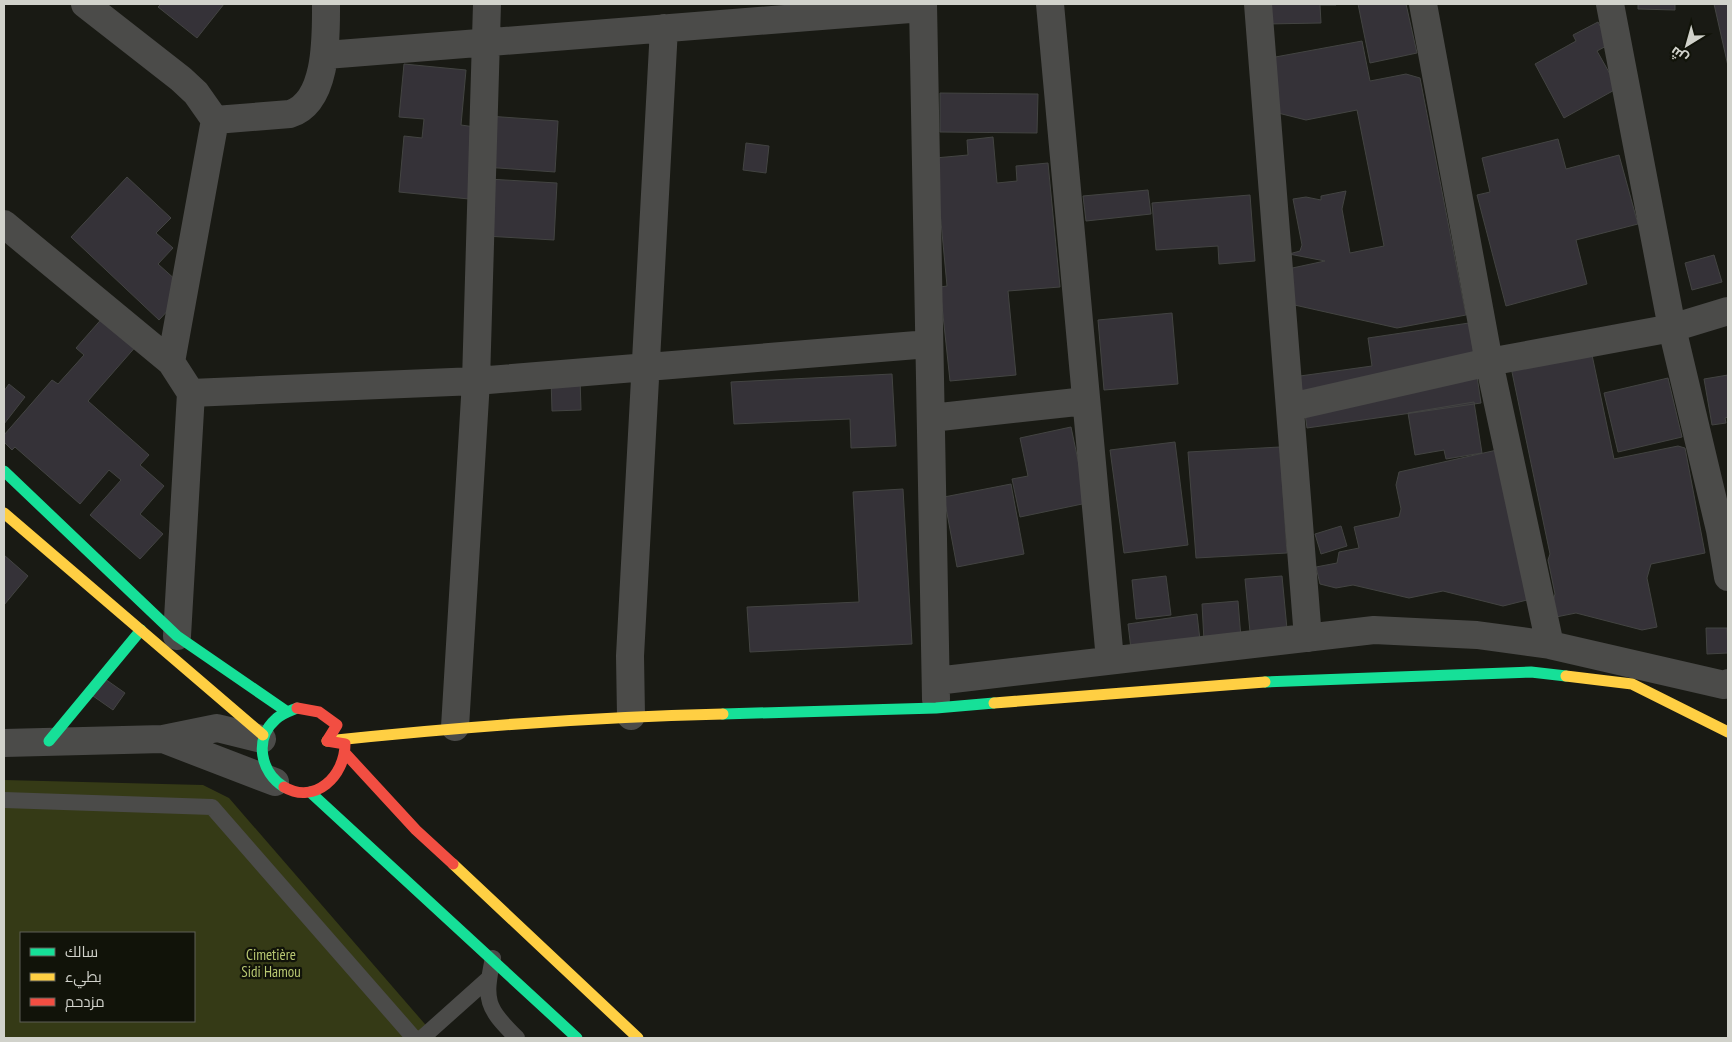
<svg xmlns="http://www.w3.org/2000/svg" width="1732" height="1042" font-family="'PT Sans Narrow',Cairo,sans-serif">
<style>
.green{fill:#353a16;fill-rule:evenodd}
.building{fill:#353238;stroke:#434442}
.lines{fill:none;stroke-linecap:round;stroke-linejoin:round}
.lane{stroke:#4b4b49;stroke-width:16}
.street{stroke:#4b4b49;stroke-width:28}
.fast{stroke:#16e098;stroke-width:11}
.slow{stroke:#ffcf43;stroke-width:11}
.jam{stroke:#f24e42;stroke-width:11}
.labels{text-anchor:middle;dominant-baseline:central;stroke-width:4.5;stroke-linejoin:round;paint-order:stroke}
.park-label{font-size:15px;fill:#b8c772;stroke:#111309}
</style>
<rect width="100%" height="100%" fill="#191a14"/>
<path class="green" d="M4 780 203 785 229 798 437 1038H4ZM21 933H194V1021H21Z"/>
<path class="building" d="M161 4H224L197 38 158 7Z
M1267 4H1336V5H1320L1321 23 1267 24Z
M1358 4H1406L1417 53 1370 63Z
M1638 4H1675V10L1638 9Z
M1714 4H1728V66Z
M1598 22 1610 44 1597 51 1618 88 1564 118 1535 64 1576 41 1573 35Z
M1362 41 1370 81 1406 74 1420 78 1466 315 1397 328 1290 304 1283 270 1325 261 1289 254 1300 251 1302 245 1293 199 1306 197 1321 200V196L1346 191 1342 209 1350 253 1384 246 1357 110 1306 120 1274 112 1270 58Z
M404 64 466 70 461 125 475 127 469 199 399 192 404 136 422 138 424 119 399 117Z
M940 93 1038 94 1037 133 940 132Z
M488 116 558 121 555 172 484 167Z
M993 137 997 183 1017 181 1016 166 1048 163 1060 287 1008 291 1016 375 950 381 940 287 947 286 935 158 968 155 967 140Z
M1558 139 1566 169 1619 155 1638 224 1576 240 1587 284 1506 306 1477 195 1490 192 1482 158Z
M746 143 769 146 766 173 743 170Z
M127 177 171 218 156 233 173 248 158 264 187 290 159 320 71 237Z
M488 179 557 183 554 240 485 236Z
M1148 190 1151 214 1086 221 1083 196Z
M1250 195 1255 261 1219 264 1218 246 1156 250 1152 203Z
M1714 255 1722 282 1692 290 1685 263Z
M1172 313 1178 384 1104 390 1098 320Z
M105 315 138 344 88 401 149 455 140 465 164 486 140 514 163 534 140 559 90 515 121 480 109 470 80 504 15 447 12 450 4 442V435L52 380 58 384 84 355 76 348Z
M1469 323 1481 403 1307 428 1300 376 1372 366 1368 338Z
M1588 336 1614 459 1678 446 1685 448 1705 553 1651 564 1647 578 1657 627 1642 630 1576 613 1556 617 1553 601 1555 594 1548 560 1550 554 1508 353Z
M892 374 896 446 851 448 850 419 734 424 731 382Z
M1728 375V417L1725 418 1726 423 1712 425 1704 379Z
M551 378H580L581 410 552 411Z
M1668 378 1682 437 1618 452 1604 393Z
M9 384 25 397 4 424V391Z
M1474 402 1482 453 1446 459 1444 450 1415 455 1408 413Z
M1071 427 1087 503 1020 517 1012 479 1028 476 1020 438Z
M1175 442 1188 545 1124 553 1110 450Z
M1280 447 1287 553 1196 558 1188 452Z
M1497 450 1527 600 1503 606 1443 591 1409 598 1353 585 1336 588 1320 584 1316 567 1337 563 1339 552 1359 548 1354 527 1399 517 1401 509 1396 485 1399 472Z
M1011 484 1024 554 957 567 944 497Z
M903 489 912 644 750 652 747 607 859 602 853 492Z
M1341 526 1347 546 1321 554 1315 534Z
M4 555 28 576 4 605Z
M1166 576 1171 615 1136 619 1132 580Z
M1282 576 1287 629 1250 632 1245 579Z
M1238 601 1241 638 1204 641 1202 604Z
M1197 614 1200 640 1131 649 1128 624Z
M1706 628H1727L1728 653 1707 654Z
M105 679 125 693 113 710 93 696Z"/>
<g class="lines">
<path class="lane" d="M4 800 212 807 414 1038
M493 958C484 1001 486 1007 517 1038
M422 1038 488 979"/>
<path class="street" d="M85 4 181 79 196 93 215 120 171 362 191 393 177 636
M923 4 936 699
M1050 4 1110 660
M1258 4 1308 638
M1423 4 1489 362 1550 645
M1610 4 1672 328 1720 530 1728 577
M326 55 923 8
M215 120 290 114C328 102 326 36 326 4
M4 224 171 362
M191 393 476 381 929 344
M1291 407 1489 362 1672 328 1728 311
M931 418 1086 401
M936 681 1374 630 1477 635 1550 645 1724 685 1728 683
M631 716 630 656 664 28
M455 727 476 381 487 4
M163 739 275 782
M4 743 163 739 217 728 262 739"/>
<path class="fast" d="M4 471 177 636 286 711
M1265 682 1531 672 1566 676
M723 714 936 708 994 703
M49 741 141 630
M284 787C261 773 253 739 276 719 281 714 290 711 297 708
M310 792 577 1038"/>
<path class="slow" d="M4 513 263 735
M1566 676 1632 684 1728 732
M994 703 1265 682
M327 741C459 727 590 717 723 714
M453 864 638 1038"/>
<path class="jam" d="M345 753 416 830 453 864
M284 787C315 805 345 776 345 744L327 741 337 725 319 712 297 708"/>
</g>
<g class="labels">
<g class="park-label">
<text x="271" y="954">Cimetière<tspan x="271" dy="17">Sidi Hamou</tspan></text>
</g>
</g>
<rect width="1732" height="1042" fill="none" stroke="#d1d2cb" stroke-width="10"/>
<rect x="20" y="932" width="175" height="90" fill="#111309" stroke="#5e5f57"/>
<rect x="30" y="948" width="25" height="8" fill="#16e098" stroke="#5e5f57"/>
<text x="65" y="957" font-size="15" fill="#d1d2cb">سالك</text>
<rect x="30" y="973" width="25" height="8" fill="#ffcf43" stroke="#5e5f57"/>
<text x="65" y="982" font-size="15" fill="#d1d2cb">بطيء</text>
<rect x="30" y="998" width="25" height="8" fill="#f24e42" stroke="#5e5f57"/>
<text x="65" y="1007" font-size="15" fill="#d1d2cb">مزدحم</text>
<g transform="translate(1687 45) rotate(217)" stroke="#111309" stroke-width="4" paint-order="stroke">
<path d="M0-4L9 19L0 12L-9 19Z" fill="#d1d2cb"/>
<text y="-8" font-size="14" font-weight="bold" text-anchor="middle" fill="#d1d2cb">ش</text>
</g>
</svg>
